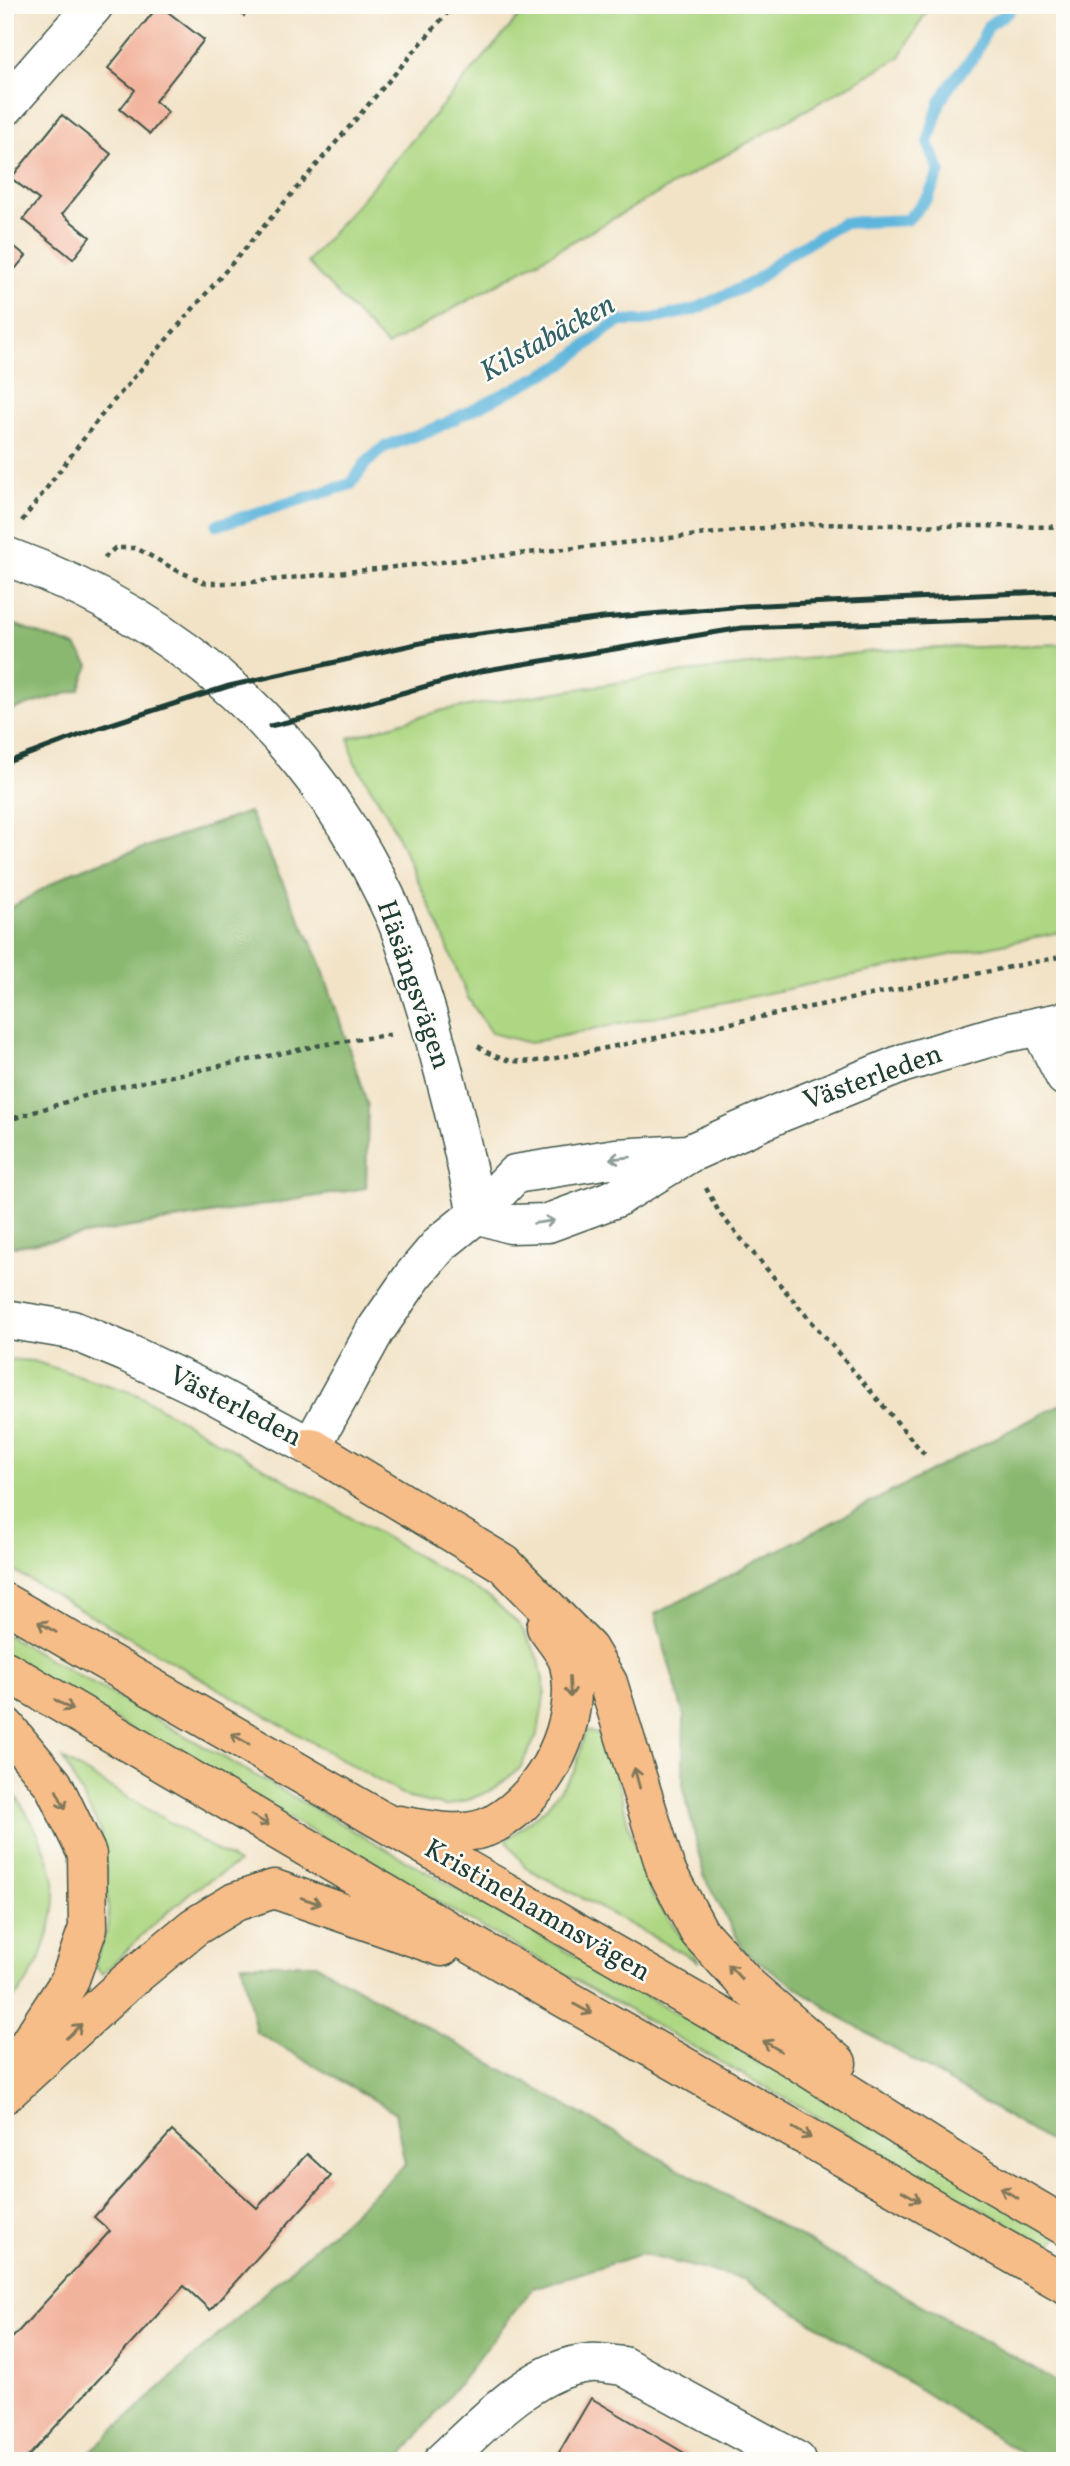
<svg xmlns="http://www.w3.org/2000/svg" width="1070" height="2466" font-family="Vollkorn,serif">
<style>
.green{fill:#add782;stroke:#668a5b;stroke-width:2}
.forest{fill:#8ab870;stroke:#547a52;stroke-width:2}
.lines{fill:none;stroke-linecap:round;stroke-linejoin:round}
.stream{stroke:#5fb6dc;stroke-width:12}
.building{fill:#f2b39c}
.minor-casing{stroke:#3f564a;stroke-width:41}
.highway-casing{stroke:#3f564a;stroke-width:41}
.path{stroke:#3f564a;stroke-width:4.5;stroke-dasharray:5 5;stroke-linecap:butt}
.minor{stroke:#fff;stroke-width:38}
.highway{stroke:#f7bd88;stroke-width:38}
.rail{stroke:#1f3d34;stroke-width:5}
.oneway{stroke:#8f9e9a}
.oneway2{stroke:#80775a}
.labels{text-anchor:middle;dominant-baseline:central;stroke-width:5;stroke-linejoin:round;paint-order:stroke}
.street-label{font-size:28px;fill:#1f3d34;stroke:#fdfcf7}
.water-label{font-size:30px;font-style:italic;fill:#326166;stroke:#fdfcf7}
</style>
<rect width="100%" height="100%" fill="#fdfcf7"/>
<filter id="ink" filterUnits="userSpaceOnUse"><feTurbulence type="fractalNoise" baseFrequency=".0143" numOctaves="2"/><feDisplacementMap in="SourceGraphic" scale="14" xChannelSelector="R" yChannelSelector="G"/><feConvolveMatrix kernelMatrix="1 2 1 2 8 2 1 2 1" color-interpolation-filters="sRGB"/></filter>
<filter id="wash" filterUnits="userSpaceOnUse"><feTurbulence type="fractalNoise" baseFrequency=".00686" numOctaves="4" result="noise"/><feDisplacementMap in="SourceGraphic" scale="28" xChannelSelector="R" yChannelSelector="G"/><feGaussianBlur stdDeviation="1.57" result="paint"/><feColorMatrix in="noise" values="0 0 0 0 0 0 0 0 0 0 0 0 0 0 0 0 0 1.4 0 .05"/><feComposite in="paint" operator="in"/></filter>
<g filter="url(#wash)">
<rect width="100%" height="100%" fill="#f2e3c7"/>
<path class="green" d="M529 5H930L900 57 387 346 307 262Z
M1065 644V931L529 1043 491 1033 468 998 442 933 387 814 354 761 349 738 443 710 686 672 885 650Z
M5 1359 33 1361 136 1394 489 1597 520 1625 539 1659 545 1691 538 1733 520 1768 494 1789 468 1800 446 1806 409 1798 5 1566Z
M5 1634 1062 2231 1050 2248 5 1658Z
M586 1730 608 1738 629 1828 652 1895 699 1962 525 1867 506 1840 546 1808 575 1770Z
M63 1759 238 1863 192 1891 147 1930 103 1974 94 1966 109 1924 106 1872 100 1829Z
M5 1782C28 1810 55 1858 55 1895 55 1915 48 1939 40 1958 31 1976 23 1993 5 2005Z"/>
<path class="forest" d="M5 621 76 647 89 665 79 690 5 712Z
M249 812 320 961 368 1106 366 1188 5 1248V911L72 872Z
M1065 1402V2151L839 2016 745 1952 705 1879 683 1786 684 1716 655 1614Z
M242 1964H315L1065 2386V2461H1034L743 2279 641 2254 533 2288 398 2461H80L405 2165 395 2112 256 2032Z"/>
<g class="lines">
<path class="stream" d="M217 525 351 484 365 464 384 447 436 428 562 365 608 328 622 321H643L693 310 754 282 785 256 843 223 907 220 928 197 940 171 928 143 940 102 953 81 975 55 988 26 1009 11 1011 5"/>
</g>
<g id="blocks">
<path class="building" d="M159 5 204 40 155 101 168 112 150 134 120 109 135 90 108 68Z
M231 5H253L244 16Z
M62 115 111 154 62 214 90 237 73 259 23 219 39 200 11 178Z
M5 239 26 256 5 281Z
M172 2131 257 2208 307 2154 331 2176 210 2310 184 2286 24 2461H5V2346L110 2231 94 2217Z
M591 2398 698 2461H554Z"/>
</g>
</g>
<g filter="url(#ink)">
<use href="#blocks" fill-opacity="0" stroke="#3f564a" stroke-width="2"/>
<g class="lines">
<g class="minor-casing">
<path id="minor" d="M5 107 94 5
M5 556C186 621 317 742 395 917 403 935 408 954 414 972 441 1051 460 1133 477 1214
M1039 1026 1065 1077
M477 1214 510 1224 548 1223 616 1198 688 1154 780 1113 904 1063 1001 1034 1065 1021
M5 1319 72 1330 127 1353 213 1394 311 1447 375 1331 413 1276 441 1243 477 1214 515 1174 616 1158 688 1154
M443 2461C483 2424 533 2368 590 2363 600 2362 612 2365 623 2366L797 2461"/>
</g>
<g class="highway-casing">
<path id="highway" d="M311 1447 504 1564 588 1649 608 1683 666 1870 699 1932 749 1987 837 2063
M5 1603 791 2057 954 2161 1065 2226
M5 1670 524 1975 1065 2284
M5 1726 53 1784 87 1854 88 1928 69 1982 13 2068
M399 1825C428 1830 466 1839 494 1824 546 1796 583 1721 569 1664 566 1652 553 1638 546 1627
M5 2094 126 1983 194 1927 235 1902 274 1889 442 1947"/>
</g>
<path class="path" d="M22 521 100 417 454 5
M104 558 115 548H136L176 570 206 583H243L802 524 1065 527
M478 1046C500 1063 520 1063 546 1060L1065 956
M5 1121 104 1090 321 1045 394 1034
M706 1188 720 1214 925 1455"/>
<use href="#minor" class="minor"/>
<use href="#highway" class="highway"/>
<path class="rail" d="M270 726 355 706 481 671 742 628 1065 617
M5 763 99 728 229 686 434 640 603 618 745 606 1065 591"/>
</g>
<defs><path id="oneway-shaft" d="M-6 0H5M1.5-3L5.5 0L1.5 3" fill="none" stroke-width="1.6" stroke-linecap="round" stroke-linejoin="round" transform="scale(1.75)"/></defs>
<g class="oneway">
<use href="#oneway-shaft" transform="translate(620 1158) rotate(175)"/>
<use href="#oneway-shaft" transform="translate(544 1222) rotate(-7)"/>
</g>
<g class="oneway2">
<use href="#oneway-shaft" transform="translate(47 1627) rotate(-150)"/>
<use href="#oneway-shaft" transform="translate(570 1687) rotate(87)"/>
<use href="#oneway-shaft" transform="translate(64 1705) rotate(30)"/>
<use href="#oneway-shaft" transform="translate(240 1739) rotate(-150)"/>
<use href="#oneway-shaft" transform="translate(637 1778) rotate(-105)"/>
<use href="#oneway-shaft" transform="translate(61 1800) rotate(64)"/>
<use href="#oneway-shaft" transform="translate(260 1820) rotate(30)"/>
<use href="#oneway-shaft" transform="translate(311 1901) rotate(19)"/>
<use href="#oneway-shaft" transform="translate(735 1972) rotate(-132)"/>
<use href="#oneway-shaft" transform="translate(583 2009) rotate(29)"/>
<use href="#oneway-shaft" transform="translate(74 2031) rotate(-43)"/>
<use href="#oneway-shaft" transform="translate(772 2046) rotate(-150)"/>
<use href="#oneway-shaft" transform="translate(802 2133) rotate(30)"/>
<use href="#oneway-shaft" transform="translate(1009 2193) rotate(-150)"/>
<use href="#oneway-shaft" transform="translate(911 2196) rotate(30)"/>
</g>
</g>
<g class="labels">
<g class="street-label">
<text transform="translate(413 985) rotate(71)">Häsängsvägen</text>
<text transform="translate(873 1078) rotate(-20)">Västerleden</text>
<text transform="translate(235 1407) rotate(27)">Västerleden</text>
<text transform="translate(537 1911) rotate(30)">Kristinehamnsvägen</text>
</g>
<g class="water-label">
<text transform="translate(548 339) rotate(-29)">Kilstabäcken</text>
</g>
</g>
<rect width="1070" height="2466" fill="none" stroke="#fdfcf7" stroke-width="28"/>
</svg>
